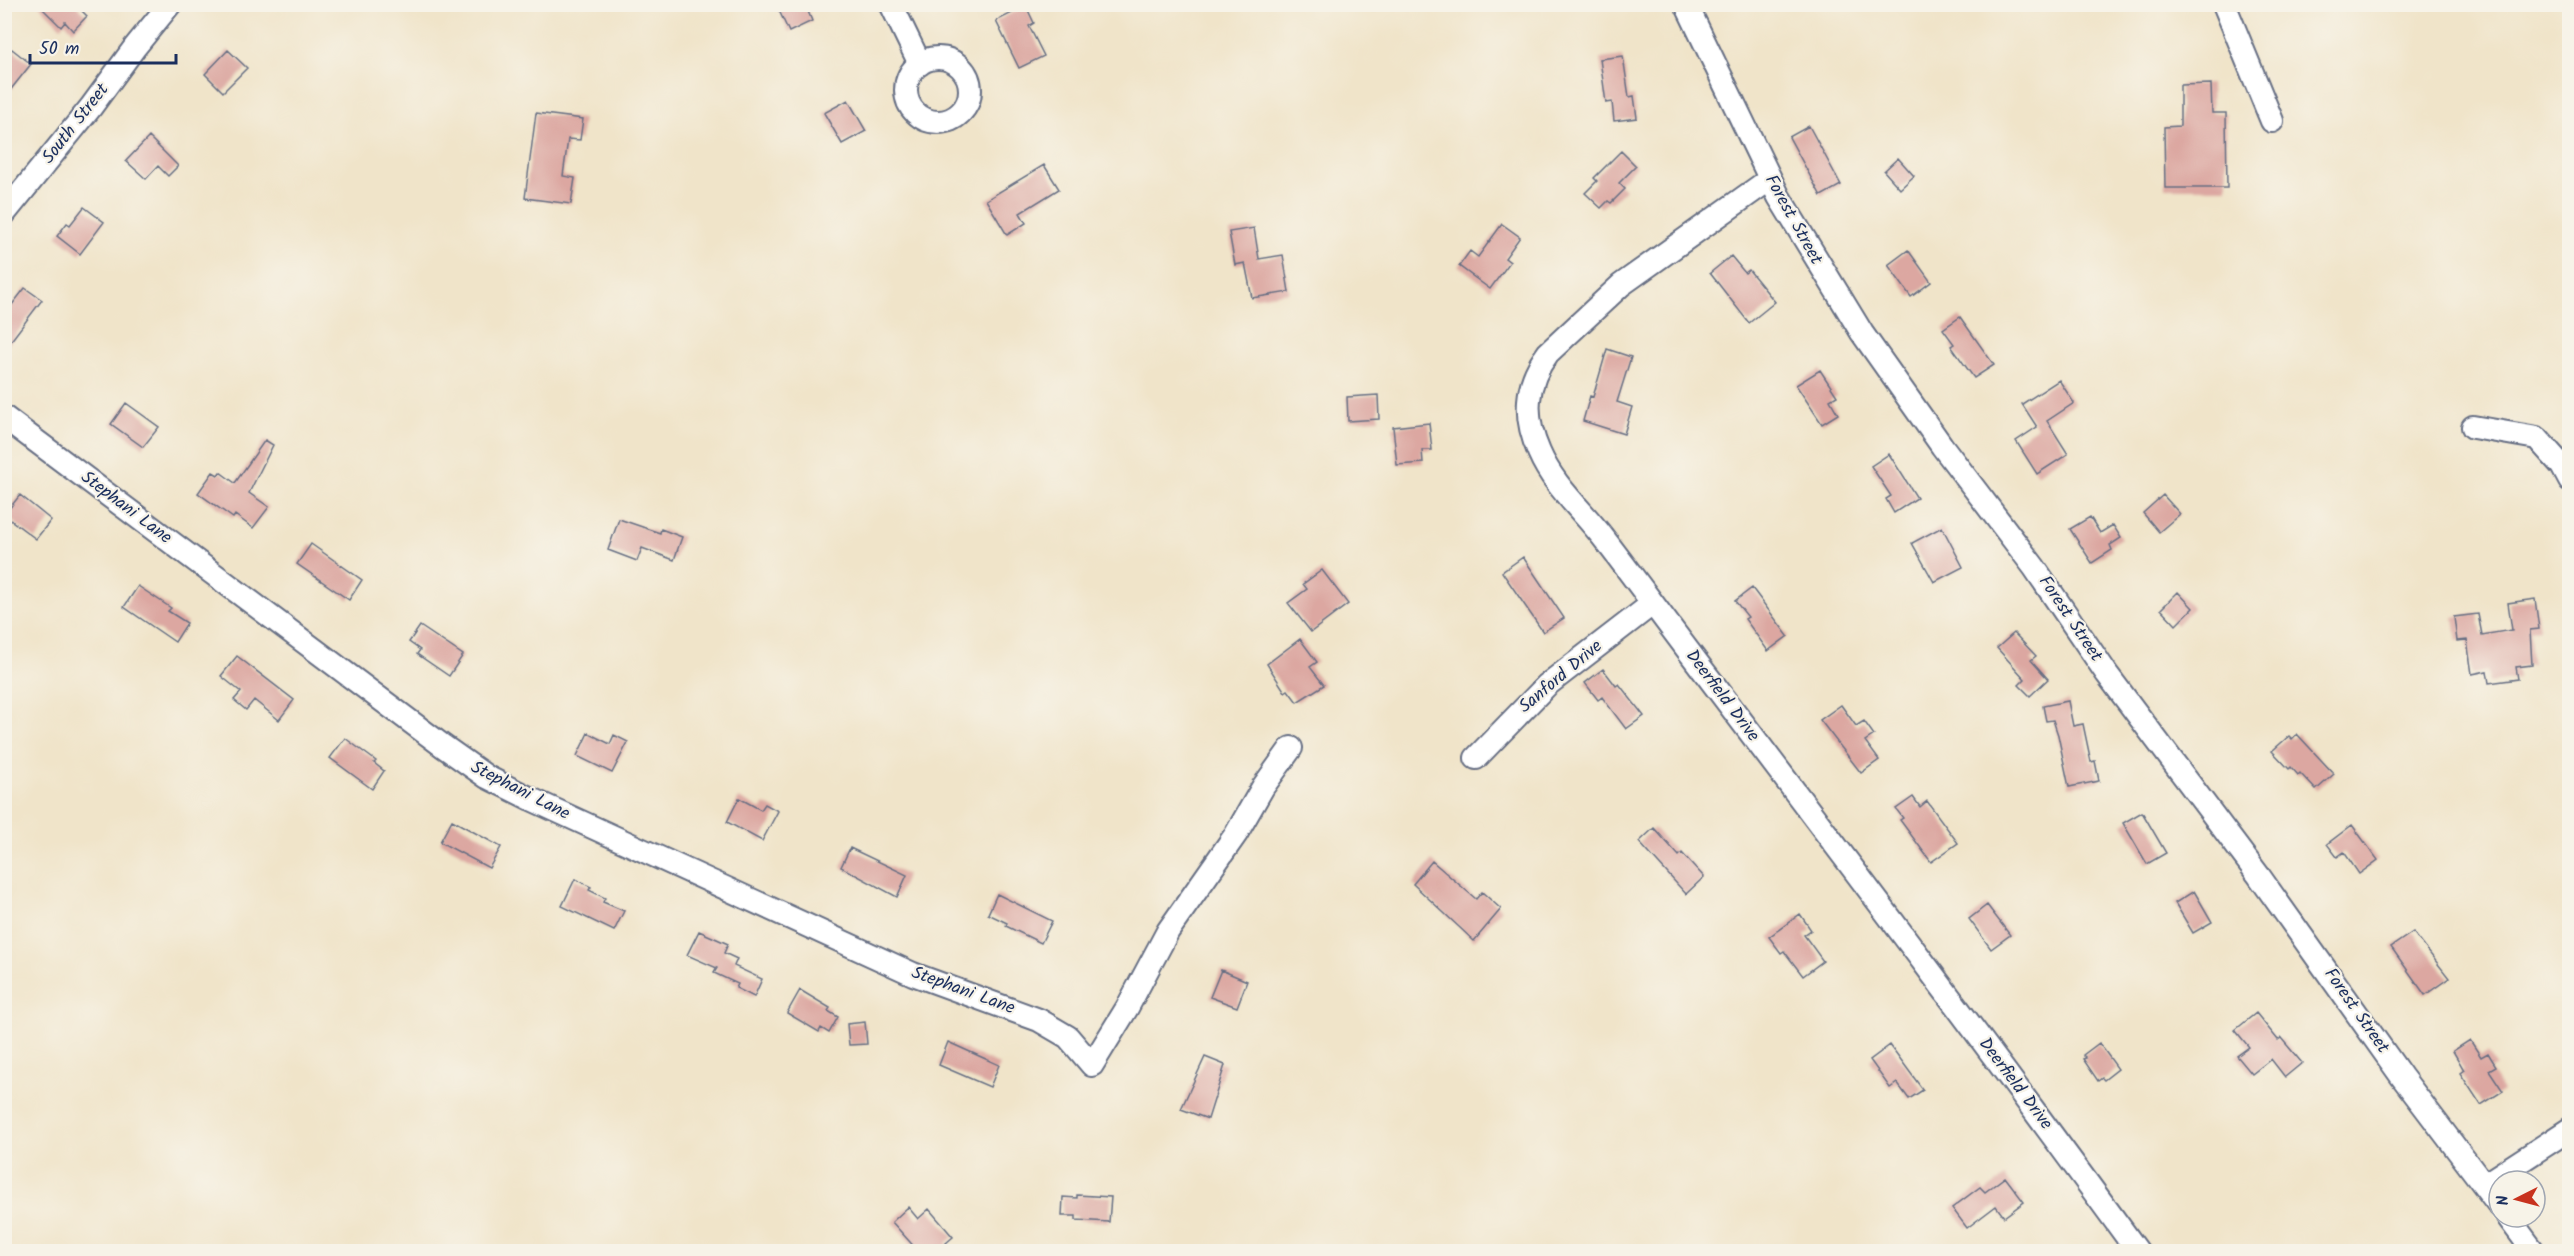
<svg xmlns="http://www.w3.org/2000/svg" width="2574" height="1256" font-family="Kalam,sans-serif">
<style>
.building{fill:#dca7a1}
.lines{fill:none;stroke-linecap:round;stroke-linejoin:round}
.minor-casing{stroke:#666e83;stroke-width:26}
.minor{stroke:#fff;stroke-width:22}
.labels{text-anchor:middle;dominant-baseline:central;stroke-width:4.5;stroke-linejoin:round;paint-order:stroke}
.street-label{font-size:18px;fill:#1b2f5e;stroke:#f7f3e8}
</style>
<rect width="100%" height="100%" fill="#f7f3e8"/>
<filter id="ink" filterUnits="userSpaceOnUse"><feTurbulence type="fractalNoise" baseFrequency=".0167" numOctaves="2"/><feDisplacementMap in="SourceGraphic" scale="12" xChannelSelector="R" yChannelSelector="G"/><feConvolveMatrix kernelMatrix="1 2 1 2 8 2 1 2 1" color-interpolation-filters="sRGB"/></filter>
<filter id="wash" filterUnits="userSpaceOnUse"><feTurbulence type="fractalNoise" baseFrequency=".008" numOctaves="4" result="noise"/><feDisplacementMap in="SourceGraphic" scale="24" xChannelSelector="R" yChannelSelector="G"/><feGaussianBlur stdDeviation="1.35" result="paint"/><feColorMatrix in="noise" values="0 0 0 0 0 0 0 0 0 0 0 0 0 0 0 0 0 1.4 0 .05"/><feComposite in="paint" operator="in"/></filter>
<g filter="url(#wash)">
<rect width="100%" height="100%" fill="#f0e4c9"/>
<g id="blocks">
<path class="building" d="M38 4H75L87 16 73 31 65 22 61 27Z
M776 4H805L812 21 789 32Z
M1026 6 1034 23 1029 26 1044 56 1019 68 996 21Z
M12 49 31 64 4 98V58Z
M228 50 247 68 223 92 205 74Z
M1623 56 1629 97 1634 96 1637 118 1614 121 1612 102 1606 103 1600 59Z
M2211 84 2212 113H2226L2227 188H2165L2164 127 2180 126V85Z
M848 100 866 131 842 144 824 113Z
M536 113 583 119 580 140 568 139 563 176 575 178 571 204 525 198Z
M1809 126 1841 185 1821 196 1789 137Z
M149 137 178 166 168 176 158 166 146 179 126 161Z
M1621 151 1636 166 1619 183 1625 189 1611 203 1608 201 1601 208 1585 193 1597 181 1594 178Z
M1898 158 1914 176 1900 189 1884 171Z
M1044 165 1059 189 1020 213 1026 223 1007 235 986 200Z
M84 207 104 222 80 254 57 236 67 223 70 225Z
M1502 224 1520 237 1505 258 1510 262 1490 289 1459 266 1470 251 1478 257Z
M1254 228 1259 259 1283 255 1289 292 1252 298 1245 263 1235 265 1229 232Z
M1908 250 1931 282 1911 297 1888 265Z
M1731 256 1745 273 1749 270 1775 302 1749 323 1710 273Z
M25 288 42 300 4 350V315Z
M1960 317 1994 365 1974 378 1951 346 1954 344 1943 329Z
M1607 349 1631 357 1617 402 1632 407 1624 434 1583 421 1590 396 1593 397Z
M1820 370 1837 396 1830 400 1838 414 1822 424 1796 385Z
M2059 380 2074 403 2047 421 2068 454 2037 474 2016 441 2037 427 2022 404Z
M1378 395 1379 419 1348 421 1347 397Z
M126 403 159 427 143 447 111 424Z
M1429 423 1432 450H1422L1423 463 1397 465 1393 427Z
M265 440 273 445 249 493 269 507 253 528 235 515 233 518 198 493 213 472 218 475 220 472 235 483Z
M1889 454 1917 498 1894 513 1886 499 1891 496 1871 466Z
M20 495 51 520 36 539 4 515Z
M2163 495 2180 514 2159 532 2143 513Z
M2090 517 2100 533 2113 525 2121 538 2110 545 2112 550 2092 563 2070 529Z
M619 519 660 533 661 529 682 537 674 560 642 548 637 561 608 550Z
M1942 527 1963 567 1934 582 1912 543Z
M311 544 362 580 349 600 297 564Z
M1523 557 1564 618 1543 632 1502 572Z
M1322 570 1348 604 1311 632 1288 603 1307 589 1303 584Z
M138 586 171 608 168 611 187 623 175 642 124 607Z
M1752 588 1788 636 1768 651 1745 619 1748 617 1735 601Z
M2178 592 2193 608 2176 625 2161 609Z
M2535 599 2539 629 2530 630 2532 665 2516 667 2518 679 2489 683 2487 671 2472 674 2467 640 2457 641 2454 617 2478 614 2482 635 2512 630 2508 603Z
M420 626 463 655 449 676 417 654 420 650 409 642Z
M2014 633 2036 656 2031 660 2048 679 2030 696 2019 685 2025 679 1997 648Z
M1300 639 1317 662 1310 667 1324 685 1297 702 1288 690 1285 692 1267 664Z
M237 656 294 700 279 720 254 700 246 710 234 700 241 692 221 676Z
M1603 669 1616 686 1619 684 1644 716 1626 729 1602 697 1598 700 1585 683Z
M2068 701 2073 726 2083 724 2091 762 2095 761 2099 781 2069 787 2058 735 2053 720 2046 721 2043 706Z
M1841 705 1856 726 1864 721 1874 735 1865 741 1879 760 1861 773 1820 720Z
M588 733 610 744 614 735 628 742 612 773 577 756Z
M2297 734 2334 774 2316 790 2300 773 2298 775 2291 767 2289 769 2272 751 2289 736 2292 739Z
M345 738 376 761 374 763 384 771 372 789 330 758Z
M1913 797 1920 807 1927 801 1958 843 1931 862 1900 820 1903 818 1896 809Z
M739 798 761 810 765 804 778 811 762 841 727 822Z
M2142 812 2166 853 2147 864 2123 823Z
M452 820 501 847 489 868 440 842Z
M2352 825 2378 860 2359 874 2344 852 2337 857 2327 844Z
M1654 828 1679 856 1682 853 1704 877 1686 894 1639 842Z
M850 848 907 875 897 897 841 867Z
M1432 861 1476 899 1482 892 1501 909 1474 941 1413 884Z
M575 879 591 887 589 890 605 898 603 902 624 911 614 931 562 906Z
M2194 891 2212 922 2193 933 2175 903Z
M997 894 1052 921 1041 943 1006 926 1007 923 988 914Z
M1987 905 2010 935 1991 949 1969 919Z
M1800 914 1811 930 1804 935 1823 961 1803 976 1784 951 1781 953 1769 937Z
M699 931 728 944 724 953 737 959 734 966 762 979 754 997 736 988 738 984 714 973 717 968 687 955Z
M2413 932 2449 978 2425 995 2391 947Z
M1221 970 1247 981 1237 1007 1210 997Z
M800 990 830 1008 828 1011 838 1017 829 1033 821 1028 819 1032 787 1013Z
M2256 1013 2278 1040 2281 1038 2302 1063 2285 1077 2271 1059 2252 1074 2237 1056 2249 1047 2235 1030Z
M865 1022 867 1044 849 1045 847 1024Z
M2470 1040 2481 1057 2488 1053 2496 1066 2489 1070 2503 1091 2481 1105 2460 1073 2464 1070 2453 1051Z
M948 1042 999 1065 990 1087 939 1065Z
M2099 1043 2118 1069 2104 1080 2102 1078 2098 1081 2083 1059 2086 1058 2083 1055Z
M1890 1045 1923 1090 1909 1099 1897 1083 1890 1088 1870 1060Z
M1205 1057 1225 1065 1208 1119 1181 1109Z
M2005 1177 2024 1202 2004 1217 1996 1206 1967 1228 1952 1208 1980 1187 1985 1192Z
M1077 1195 1111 1197 1109 1222 1076 1220V1216H1062L1063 1197 1077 1198Z
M908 1207 918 1219 929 1209 953 1237 946 1243 954 1251H918L892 1222Z"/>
</g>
</g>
<g filter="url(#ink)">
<use href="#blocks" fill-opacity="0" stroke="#666e83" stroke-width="1.5"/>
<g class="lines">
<g class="minor-casing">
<path id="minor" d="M891 4 920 64
M1686 4 1779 197 1862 333 1942 446 2034 567 2107 674 2259 876 2402 1077 2499 1205
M2224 4 2272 121
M906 90a32 32 0 1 1 64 0a32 32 0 1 1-64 0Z
M1770 179 1621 285 1548 353C1525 384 1523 416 1539 452 1553 485 1580 508 1602 536 1639 584 1675 634 1712 682 1855 871 1998 1060 2138 1252
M4 214 91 107 135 47 170 4
M4 417 443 746 487 777 531 799 913 974 1039 1020 1068 1037 1092 1065 1127 1008 1168 931 1236 834 1263 787 1291 748
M2473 427 2537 438 2562 466 2570 481
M1476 758 1547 685 1652 604
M2484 1185 2570 1129
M2508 1217 2534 1252"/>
</g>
<use href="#minor" class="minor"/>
</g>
</g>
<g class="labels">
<g class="street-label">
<text transform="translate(76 124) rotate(-52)">South Street</text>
<text transform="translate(1793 220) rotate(61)">Forest Street</text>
<text transform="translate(126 508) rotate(37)">Stephani Lane</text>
<text transform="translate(2070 619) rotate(56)">Forest Street</text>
<text transform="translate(1561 677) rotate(-40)">Sanford Drive</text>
<text transform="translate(1722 696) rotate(53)">Deerfield Drive</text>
<text transform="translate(520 791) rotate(27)">Stephani Lane</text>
<text transform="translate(963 991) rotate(20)">Stephani Lane</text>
<text transform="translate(2356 1011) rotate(55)">Forest Street</text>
<text transform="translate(2015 1084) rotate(53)">Deerfield Drive</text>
</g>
</g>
<rect width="2574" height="1256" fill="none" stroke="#f7f3e8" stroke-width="24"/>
<g transform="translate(2517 1199) rotate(264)"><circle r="28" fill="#f7f3e8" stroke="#9fa5b1" stroke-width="1.5"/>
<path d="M0-4.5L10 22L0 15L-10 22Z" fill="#c8321e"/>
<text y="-9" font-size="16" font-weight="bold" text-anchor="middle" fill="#1b2f5e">N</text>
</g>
<path d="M30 54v9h146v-9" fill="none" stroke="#1b2f5e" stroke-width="3"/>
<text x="39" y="54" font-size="18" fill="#1b2f5e" stroke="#f7f3e8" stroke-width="4.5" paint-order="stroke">50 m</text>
</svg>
